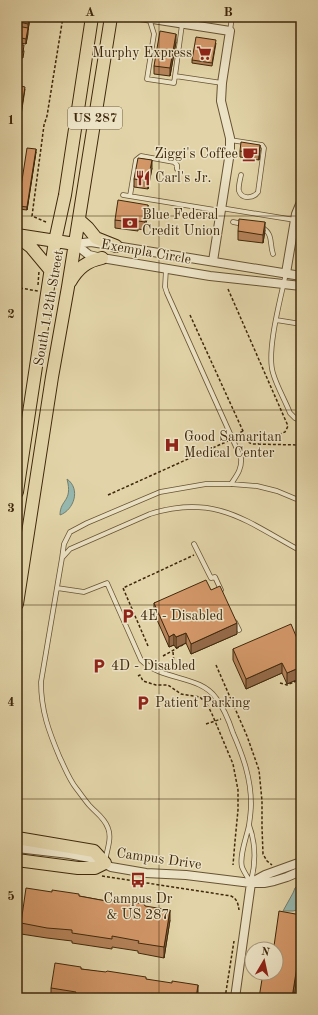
<svg xmlns="http://www.w3.org/2000/svg" width="318" height="1015" font-family="'Old Standard TT',serif">
<style>
.water{fill:#95b7ae;stroke:#737e6d}
.lines{fill:none;stroke-linecap:round;stroke-linejoin:round}
.lane-casing{stroke:#685333;stroke-width:5.5}
.street-casing{stroke:#685333;stroke-width:10}
.primary-casing{stroke:#3f280c;stroke-width:14}
.path{stroke:#3f280c;stroke-width:1.5;stroke-dasharray:3 2;stroke-linecap:butt}
.lane{stroke:#ece3c6;stroke-width:4}
.street{stroke:#ece3c6;stroke-width:8}
.primary{stroke:#e2d4a8;stroke-width:12}
.wall{fill:#b58259;stroke:#3f280c}
.shaded-wall{fill:#946a49;stroke:#3f280c}
.building{fill:#d39768;stroke:#3f280c}
.grid{fill:none;stroke:#3f280c;stroke-width:1;stroke-opacity:0.55}
.labels{text-anchor:middle;dominant-baseline:central;stroke-width:3;stroke-linejoin:round;paint-order:stroke}
.shield{fill:#ece3c6;stroke:#736044;stroke-width:1}
.shield-label{font-size:13px;font-weight:bold;fill:#3f280c}
.poi-label{font-size:14px;fill:#3f280c;stroke:#ece3c6;text-anchor:start}
.street-label{font-size:14px;fill:#3f280c;stroke:#ece3c6}
.neatline{fill:none;stroke:#3f280c;stroke-width:1.5}
.grid-label{font-size:13px;text-anchor:middle;font-weight:bold;fill:#3f280c}
</style>
<rect width="100%" height="100%" fill="#e2d4a8"/>
<filter id="stains"><feTurbulence type="fractalNoise" baseFrequency=".005" numOctaves="4"/><feColorMatrix values="0 0 0 0 .2 0 0 0 0 .09 0 0 0 0 .02 0 0 0 .5 -.17"/></filter>
<radialGradient id="worn" r=".72"><stop offset=".6" stop-color="#630" stop-opacity="0"/><stop offset="1" stop-color="#630" stop-opacity=".3"/></radialGradient>
<path class="water" d="M67 479C81 489 74 510 60 515 60 499 73 502 67 479Z
M301 882V909L293 911H283L293 893 295 888Z"/>
<g class="lines">
<g class="lane-casing">
<path id="lane" d="M149 18 154 34 147 79 174 83 175 76 222 83
M230 31 232 17
M175 76 183 17
M230 140 262 145 264 148 258 192C254 198 242 200 239 191 238 187 240 180 241 175
M123 195 221 211
M130 196 136 160 141 156 174 162 177 165V169
M221 208 295 220
M233 222 243 224
M261 227C274 234 269 242 273 254
M166 269 165 287 167 293 241 458C242 469 237 475 231 484
M286 273C281 297 266 351 273 373 277 387 285 400 290 413L295 418 301 421
M276 320 301 324
M194 544 211 578 215 577 221 590
M62 558 64 544 70 532 87 523 160 492 206 484H231L257 486 277 491 301 501
M57 588 84 592 107 583 141 660C162 681 200 675 216 698 224 708 229 721 233 733 243 756 251 778 251 804 251 810 250 818 249 825 247 836 239 856 242 867 244 872 248 878 251 883
M235 622 239 630
M249 825C256 844 256 862 251 881
M105 861C107 850 112 838 108 828 104 817 96 813 89 805 84 799 80 793 76 788 69 779 65 768 60 758 49 732 41 711 41 682L62 558 70 549 150 514C216 493 247 522 301 551"/>
</g>
<g class="street-casing">
<path id="street" d="M140 17 230 31 222 83 221 101 230 138V152L213 261
M75 244 89 255 102 258 210 276 301 286
M75 244 91 242 301 276
M286 273 296 214 301 202
M17 848 69 854 95 859 111 867 146 873 186 875 251 883H264L274 881 287 877 301 871
M252 882 265 875 301 862
M235 998 251 883"/>
</g>
<g class="primary-casing">
<path id="primary" d="M79 220 88 228 96 238 116 246
M17 235 75 244
M17 236 31 247 51 271
M70 282C78 268 87 261 102 258
M17 492 55 241 65 195 92 17
M17 604 52 377 68 287 111 17
M17 838 94 851 105 863 95 868H78L17 860"/>
</g>
<path class="path" d="M46 222 32 216 41 148 44 125 47 116 63 17
M17 273 20 279 17 319
M38 285 39 271
M20 288 38 291
M228 289 288 426 285 432 260 442 258 444
M190 315 248 442 252 444 301 445
M17 407H18
M236 435 243 431
M108 495 228 441
M148 646 123 588 194 555
M173 652 174 663 173 670
M163 656 186 643
M216 665 247 736 259 770 262 801V827L263 854 267 861 272 865
M138 676 140 675 143 681 156 685H168L181 694 200 697 208 706 212 714 233 764 238 790V810L235 841 233 865
M280 683 287 685 301 679
M206 724 221 719
M102 876 231 896C237 899 238 903 239 910
M225 998 234 941"/>
<use href="#lane" class="lane"/>
<use href="#street" class="street"/>
<use href="#primary" class="primary"/>
</g>
<path class="wall" d="M17 17H30L28 30 26 44 20 43V45L24 51 23 58 17 57V26L19 27V25H17Z
M176 42 170 76 154 74V66Z
M216 43 212 66 192 63V60Z
M17 85 25 89 20 122H17Z
M260 150 259 160 240 157V151Z
M36 152 27 210 18 209V206Z
M152 168 148 189 134 187V179Z
M148 213 145 230 138 229V231L115 228V220Z
M265 230 263 243 238 240V231Z
M211 590 237 634 191 654 186 643 176 648 174 645 169 647 154 613V603Z
M301 648V678L287 684 282 673 246 689 233 660V649Z
M79 896 117 903 145 906 170 920 164 958 138 953V951L112 947V949L72 943V941L47 938 21 934V923Z
M301 915V970H298L274 946Z
M81 969 146 979 198 996V998H51V988Z"/>
<path class="shaded-wall" d="M30 17V19L28 30V24Z
M28 28V34L26 44V39Z
M176 34V42L170 76V68Z
M260 145V150L259 160V154Z
M36 149V152L27 210V207Z
M152 160V168L148 189V181Z
M148 205V213L145 230V222Z
M265 222V230L263 243V235Z
M237 623V634L191 654V644Z
M186 633V643L176 648V637Z
M174 634V645L169 647V637Z
M282 663V673L246 689V679Z
M301 667V678L287 684V673Z
M170 910V920L164 958V947Z
M298 960V970L294 998H292Z
M198 985V998H196Z"/>
<path class="building" d="M17 17H30L28 24 19 22V20L17 19Z
M17 26 28 28 26 39 17 37Z
M160 31 176 34 170 68 154 66Z
M196 37 216 40 212 63 192 60Z
M17 41 20 42V45H24L23 52H17Z
M17 85 25 87 20 119H17Z
M241 142 260 145 259 154 240 151Z
M17 146H19L17 158Z
M27 148 36 149 27 207 18 206Z
M138 158 152 160 148 181 134 179Z
M118 200 148 205 145 222 138 221V223L115 220Z
M239 219 265 222 263 235 238 231Z
M206 580 211 590 220 586 237 623 191 644 186 633 176 637 174 634 169 637 154 603Z
M291 624 301 648V667L287 673 282 663 246 679 233 649Z
M26 888 52 892V890L79 894V896L117 903 118 900 144 904 145 906 170 910 164 947 138 943 139 941 112 936V939L72 933V930L47 928 21 923Z
M279 911 301 915V960H298L292 998H259L263 973H276V949H271V945L274 946Z
M55 963 81 967V969L106 972 107 971 146 977V979L172 983V981L198 985 196 998H109L102 997V998H98L75 995 76 992 51 988Z"/>
<path class="grid" d="M159 17V998M17 216H301M17 410H301M17 605H301M17 799H301"/>
<defs>
<g id="supermarket-bare" transform="scale(1.2)"><path d="M-6-5.5h2.5l.6 2H6L4.5 2H-2.5L-4.4-4H-6ZM-1.5 3.2a1.3 1.3 0 1 0 .1 0ZM3 3.2a1.3 1.3 0 1 0 .1 0Z" fill="#8f2418" stroke="#ece3c6" stroke-width="2.5" paint-order="stroke"/></g>
<g id="cafe-bare" transform="scale(1.2)"><path d="M-5.5-4.5H6V0H3Q3 3.5 0 3.5H-2.5Q-5.5 3.5-5.5 0ZM3-3.2v2h1.7v-2ZM-6 4.5H4V6H-6Z" fill="#8f2418" stroke="#ece3c6" stroke-width="2.5" paint-order="stroke"/></g>
<g id="restaurant-bare" transform="scale(1.2)"><path d="M-5-6h1v4h1v-4h1v4h1v-4h1v5L-1.5 .5V6h-2V.5L-5-1ZM5-6V6H3V1.5H1.5Q1.5-4 5-6Z" fill="#8f2418" stroke="#ece3c6" stroke-width="2.5" paint-order="stroke"/></g>
<g id="bank-bare" transform="scale(1.2)"><path d="M-6-4H6V4H-6ZM0-2.3a2.3 2.3 0 1 0 0 4.6a2.3 2.3 0 1 0 0-4.6Z" fill="#8f2418" stroke="#ece3c6" stroke-width="2.5" paint-order="stroke"/></g>
<g id="hospital-bare" transform="scale(1.2)"><path d="M-5-5h3v3.5h4V-5h3V5h-3V1.5h-4V5h-3Z" fill="#8f2418" stroke="#ece3c6" stroke-width="2.5" paint-order="stroke"/></g>
<g id="parking-bare" transform="scale(1.2)"><path d="M-3.5-5.5H1a3.5 3.5 0 0 1 0 7H-1V5.5H-3.5ZM-1-3.4V-.6H.8a1.4 1.4 0 0 0 0-2.8Z" fill="#8f2418" stroke="#ece3c6" stroke-width="2.5" paint-order="stroke"/></g>
<g id="bus-bare" transform="scale(1.2)"><path d="M-5-6H5V4H4V6H2V4H-2V6H-4V4H-5ZM-3.5-4V0h7V-4ZM-3.5 1.2v1.5H-2V1.2ZM2 1.2v1.5H3.5V1.2Z" fill="#8f2418" stroke="#ece3c6" stroke-width="2.5" paint-order="stroke"/></g>
</defs>
<g fill-rule="evenodd">
<use href="#supermarket-bare" x="204" y="53"/>
<use href="#cafe-bare" x="250" y="154"/>
<use href="#restaurant-bare" x="143" y="178"/>
<use href="#bank-bare" x="130" y="223"/>
<use href="#hospital-bare" x="172" y="445"/>
<use href="#parking-bare" x="128" y="616"/>
<use href="#parking-bare" x="99" y="666"/>
<use href="#parking-bare" x="143" y="703"/>
<use href="#bus-bare" x="138" y="880"/>
</g>
<g class="labels">
<rect class="shield" x="68" y="107" width="54" height="22" rx="3"/>
<g class="shield-label">
<text x="95" y="118">US 287</text>
</g>
<g class="poi-label">
<text x="192" y="53" text-anchor="end">Murphy Express</text>
<text x="238" y="154" text-anchor="end">Ziggi's Coffee</text>
<text x="155" y="178">Carl's Jr.</text>
<text x="142" y="215">Blue Federal<tspan x="142" dy="16">Credit Union</tspan></text>
<text x="184" y="437">Good Samaritan<tspan x="184" dy="16">Medical Center</tspan></text>
<text x="140" y="616">4E - Disabled</text>
<text x="111" y="666">4D - Disabled</text>
<text x="155" y="703">Patient Parking</text>
<text x="138" y="899" text-anchor="middle">Campus Dr<tspan x="138" dy="16">&amp; US 287</tspan></text>
</g>
<g class="street-label">
<text transform="translate(146 252) rotate(10)">Exempla Circle</text>
<text transform="translate(49 308) rotate(-80)">South 112th Street</text>
<text transform="translate(159 859) rotate(8)">Campus Drive</text>
</g>
</g>
<rect width="318" height="1015" fill="none" stroke="#e2d4a8" stroke-width="44"/>
<g transform="translate(264 961) rotate(9)"><circle r="19" fill="#ece3c6" stroke="#a7987c"/>
<path d="M0-3L7 15L0 10L-7 15Z" fill="#8f2418"/>
<text y="-6" font-size="11" font-weight="bold" text-anchor="middle" fill="#3f280c">N</text>
</g>
<rect x="22" y="22" width="274" height="971" class="neatline"/>
<g class="grid-label">
<text x="90" y="16">A</text>
<text x="228" y="16">B</text>
<text x="11" y="124">1</text>
<text x="11" y="318">2</text>
<text x="11" y="512">3</text>
<text x="11" y="706">4</text>
<text x="11" y="900">5</text>
</g>
<rect width="100%" height="100%" filter="url(#stains)"/>
<rect width="100%" height="100%" fill="url(#worn)"/>
</svg>
